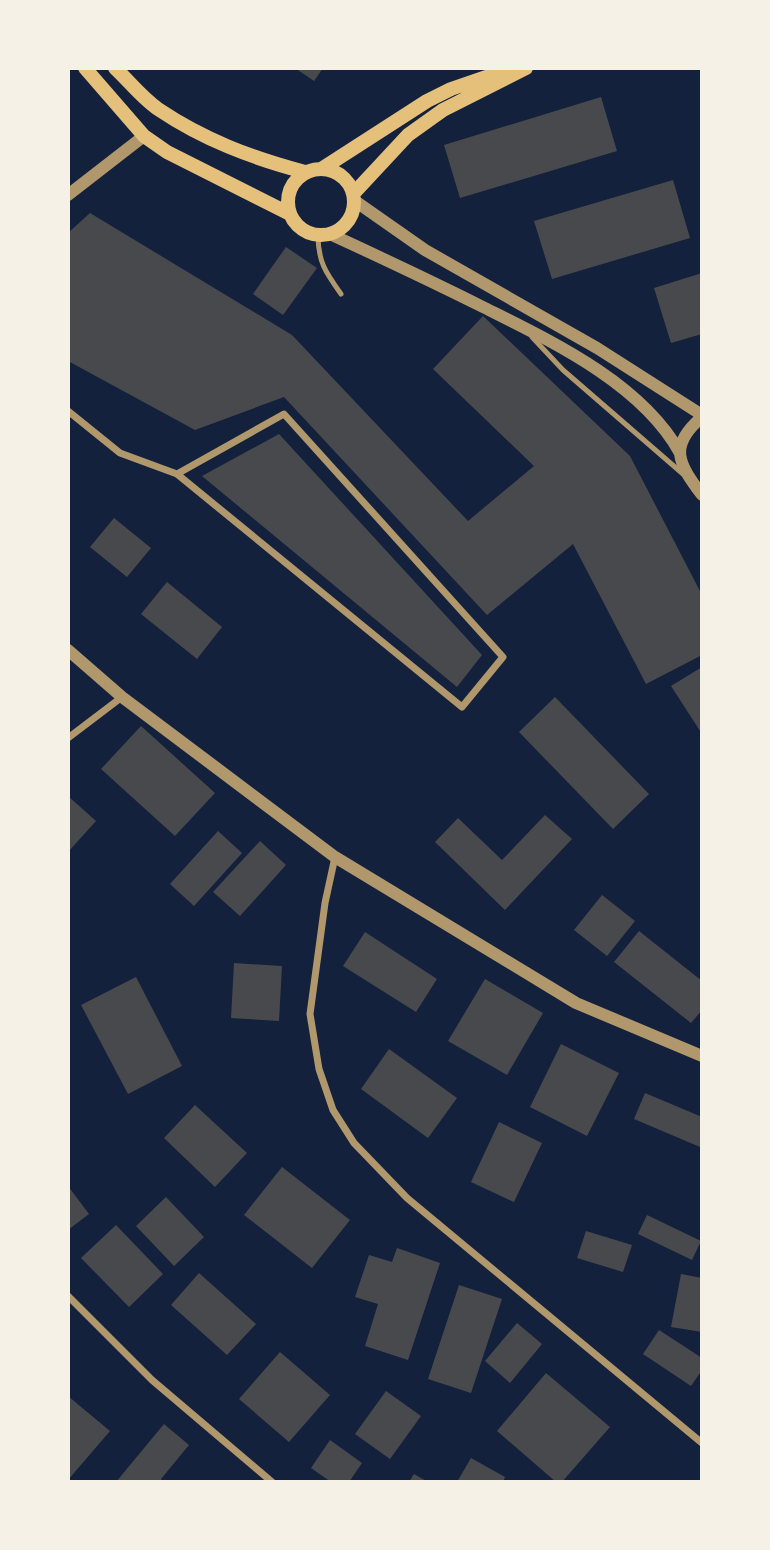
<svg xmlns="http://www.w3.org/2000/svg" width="770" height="1550" font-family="Manrope,sans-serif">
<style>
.building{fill:#48494c}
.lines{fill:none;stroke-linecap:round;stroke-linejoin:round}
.service{stroke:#b1986c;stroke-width:5}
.minor{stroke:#b1986c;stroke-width:7}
.tertiary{stroke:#b1986c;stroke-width:12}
.secondary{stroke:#e5c07b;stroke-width:14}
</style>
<rect width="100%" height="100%" fill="#14213d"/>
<path class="building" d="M295 68H323L314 81Z
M601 97 617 151 460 198 444 145Z
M673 180 690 238 552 279 534 221Z
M90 213 292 335 468 521 534 466 433 369 483 316 630 456 702 595V655L646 684 573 544 487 615 284 397 195 430 68 361V233Z
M286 247 317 268 283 315 253 294Z
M702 273V334L671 343 654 288Z
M279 434 482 655 457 687 202 476Z
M114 518 151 548 127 577 90 547Z
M167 582 222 627 197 659 141 614Z
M702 667V734L671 686Z
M555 697 649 794 613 829 519 732Z
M141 726 215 793 175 836 101 769Z
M68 796 96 821 68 852Z
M545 815 572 839 505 910 435 842 458 818 502 860Z
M218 831 242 853 194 906 170 884Z
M260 841 286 865 240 916 213 892Z
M602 895 635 921 607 956 574 930Z
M639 931 702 981V1010L691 1023 614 962Z
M365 932 437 979 416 1012 343 966Z
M234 963 282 966 279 1021 231 1018Z
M136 977 182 1066 128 1094 81 1005Z
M485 979 543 1013 507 1075 448 1041Z
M561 1044 619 1073 587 1136 530 1107Z
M389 1049 457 1098 428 1138 361 1089Z
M645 1093 702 1117 700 1147 634 1119Z
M195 1105 247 1153 215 1187 164 1138Z
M499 1122 542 1143 514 1202 471 1182Z
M282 1167 350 1220 312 1268 244 1215Z
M68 1186 89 1214 68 1230Z
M166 1197 204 1237 174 1266 136 1226Z
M647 1215 701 1241 692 1260 638 1234Z
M116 1225 163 1274 129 1307 81 1258Z
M586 1231 632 1245 623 1272 577 1258Z
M397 1248 440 1263 408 1360 365 1346 378 1304 355 1297 369 1255 392 1262Z
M199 1273 256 1324 227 1355 171 1305Z
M681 1274 702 1278V1332L671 1327Z
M459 1285 502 1299 471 1393 428 1379Z
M517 1323 542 1344 510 1383 485 1361Z
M659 1330 702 1358V1370L691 1386 643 1354Z
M280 1352 330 1395 289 1442 239 1399Z
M546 1373 610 1427 562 1482H556L497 1431Z
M386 1391 421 1416 390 1459 355 1434Z
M68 1396 110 1431 68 1480Z
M164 1424 189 1445 161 1479 164 1482H116Z
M330 1440 362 1463 349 1482H331L311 1468Z
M471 1458 505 1477 503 1482H457Z
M414 1474 428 1482H409Z"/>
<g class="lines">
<path class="service" d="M318 235C318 262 326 273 341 294
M532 337 563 370 683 474"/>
<path class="minor" d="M68 411 120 453 177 474 462 707 503 657 284 414 177 474
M68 738 122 697
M335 857 325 903 310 1014 319 1069 333 1110 354 1143 407 1198 702 1443
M68 1296 152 1380 272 1482"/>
<path class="tertiary" d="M68 195 144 136
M355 201 425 250 597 348 702 415
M330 234C382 258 433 282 485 308 553 342 642 384 680 453
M702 417C668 446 678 463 702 495
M68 650 122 697 335 857 576 1003 702 1056"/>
<path class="secondary" d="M85 68 144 136 167 152 290 214
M115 68C129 81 142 98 158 109 204 140 252 158 305 172
M323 168 427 101 451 89 512 68
M288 202a33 33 0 1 1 66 0a33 33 0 1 1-66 0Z
M354 193 408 135 443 110 526 68"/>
</g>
<rect width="770" height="1550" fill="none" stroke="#f6f1e7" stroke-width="140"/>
</svg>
